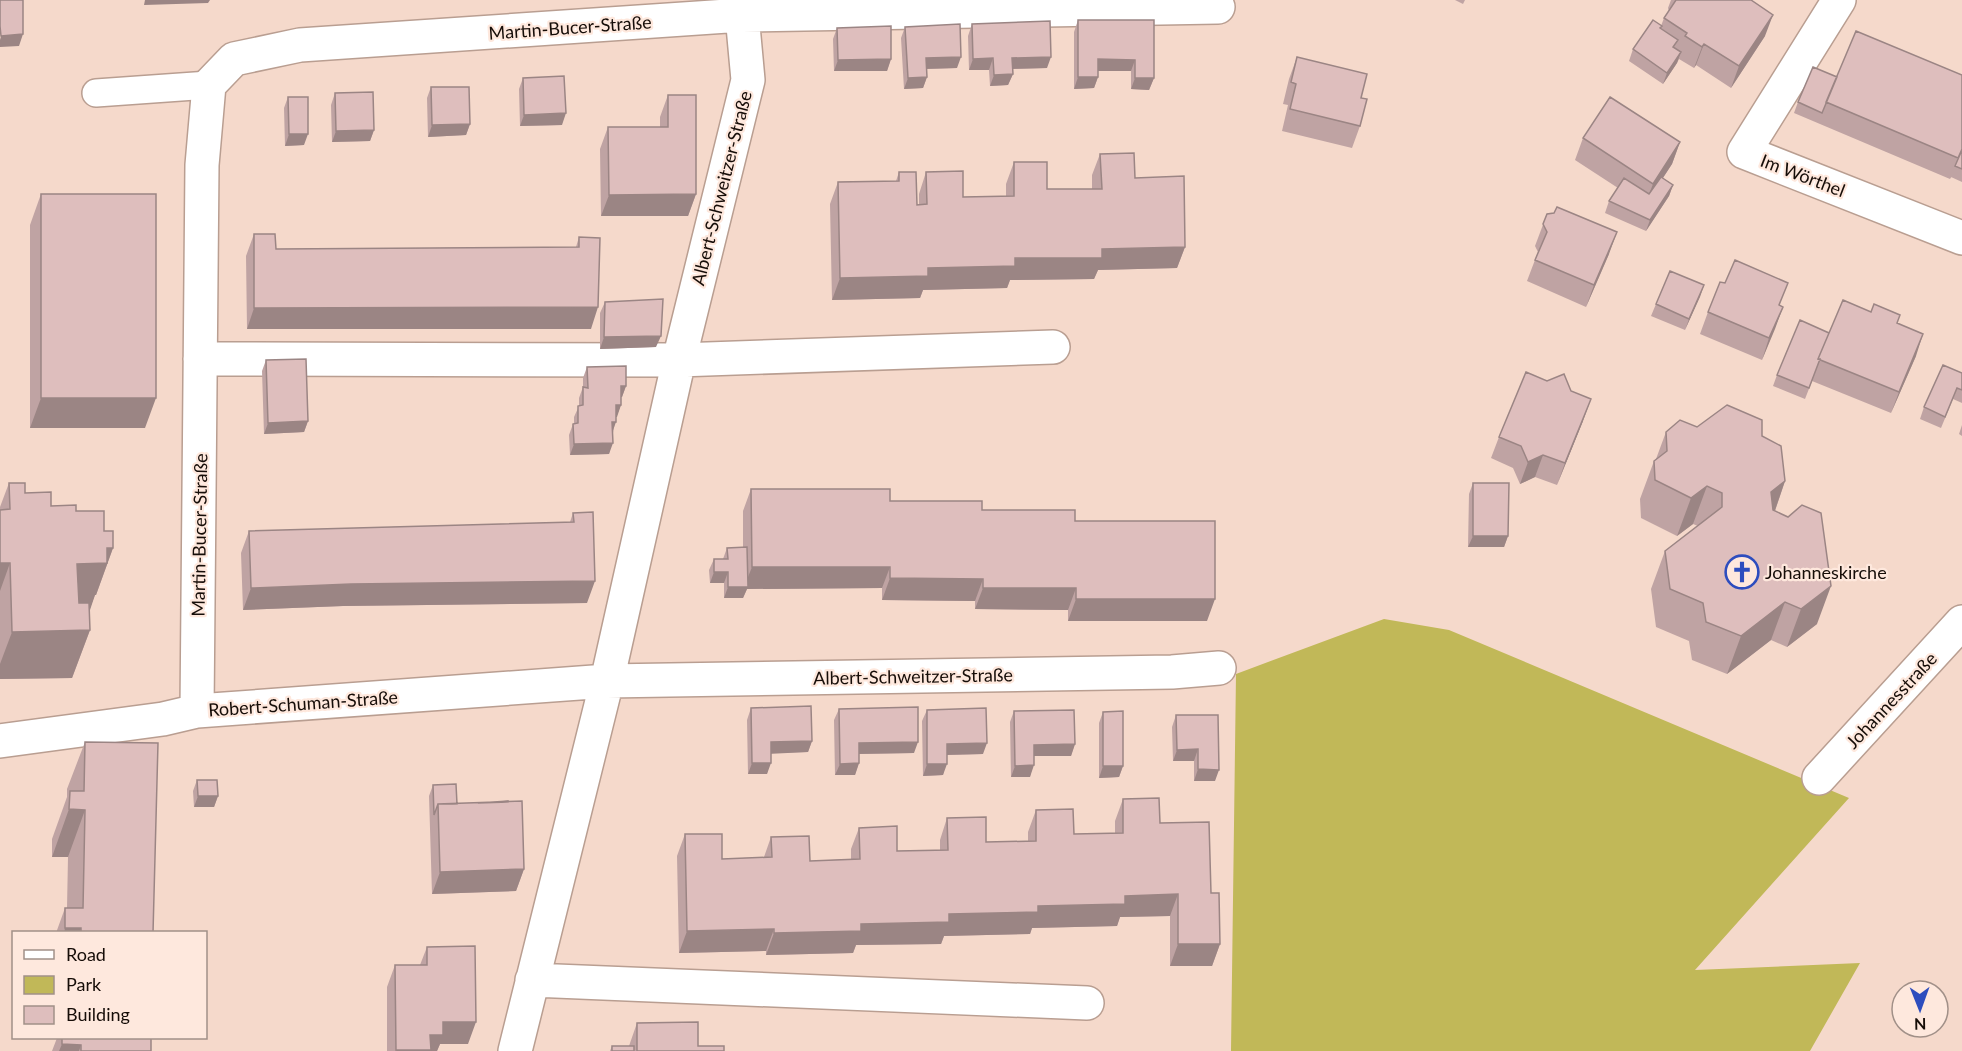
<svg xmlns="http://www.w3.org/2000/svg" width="1962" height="1051" font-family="Lato,sans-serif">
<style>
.green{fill:#c1b858}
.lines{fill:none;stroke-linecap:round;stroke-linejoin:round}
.lane-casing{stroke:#b99e91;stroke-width:30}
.street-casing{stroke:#b99e91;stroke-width:36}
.lane{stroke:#fff;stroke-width:27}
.street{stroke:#fff;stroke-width:33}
.wall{fill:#bfa3a3}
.shaded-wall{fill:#9b8584}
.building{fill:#debebd;stroke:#9b8584;stroke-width:1.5}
.labels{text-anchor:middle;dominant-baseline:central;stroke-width:4.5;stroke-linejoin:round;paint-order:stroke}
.street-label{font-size:18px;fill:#160d08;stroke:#fee8dd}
.poi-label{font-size:18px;fill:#160d08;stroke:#fee8dd;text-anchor:start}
</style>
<rect width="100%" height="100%" fill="#f5d9cb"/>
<path class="green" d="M1384 619 1449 630 1849 798 1695 970 1860 963 1810 1051H1231L1236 674Z"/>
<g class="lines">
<g class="lane-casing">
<path id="lane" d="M96 93 209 85"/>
</g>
<g class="street-casing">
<path id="street" d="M1839 0 1744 152 1962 238
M200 359 679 360 1053 347
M197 711 202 165 209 85 234 59 300 45 742 15 1218 7
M0 741 163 719 197 711 607 681 1172 672 1219 668
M1819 778 1962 622
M532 980 1087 1003
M515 1051 607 681 679 360 748 80 742 15"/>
</g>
<use href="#lane" class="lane"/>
<use href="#street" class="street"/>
</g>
<path class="wall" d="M1455 0H1465L1463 4Z
M1671 0H1751L1765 36 1731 88 1696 65 1694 68 1679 59 1677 63 1663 84 1629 61 1633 49 1661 26 1664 18 1669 11 1668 8Z
M1078 20H1154V78L1149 90 1131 89V71H1098V77L1094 88 1074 89V32Z
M972 24 1047 68 1013 69V74L1008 85 990 86 989 70H969L968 36Z
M905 27 957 68 927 69V77L923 88 904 89 901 38Z
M837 28 891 59 887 71H834L833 39Z
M1297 57 1361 98 1360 126 1352 148 1282 131 1288 105 1283 104 1289 79Z
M1962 75V182L1951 177 1952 176 1950 179 1794 113 1798 102 1837 77Z
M523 78 562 125 520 126 519 89Z
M431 87 470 124 466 135 428 137 427 98Z
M335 93 374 130 370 141 332 142 331 105Z
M668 95 696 194 688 216H601L600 149 608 127H660V117Z
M288 97 304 145 285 146 284 108Z
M1583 138 1680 142 1672 164 1663 178 1673 185 1669 196 1646 231 1605 213 1609 201 1618 188 1575 160Z
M1100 154 1135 178 1185 247 1177 268 1098 270 1094 279 1010 280 1007 288 923 290 920 298 832 300 830 204 838 182 896 181 899 172 917 205 919 204V194L926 172 963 197 1006 196V184L1014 162 1047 189H1092V175Z
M41 194 145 428H30V225Z
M1547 214 1609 254 1586 307 1527 281 1538 252 1535 246Z
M254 234 276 249 576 247 579 237 591 329H247L246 256Z
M1704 285 1685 330 1651 316 1656 304Z
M605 302 656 347 600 349V313Z
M1780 306 1783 307 1762 360 1700 334 1708 312Z
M1897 323 1916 356 1891 413 1812 381 1805 399 1773 386 1777 375 1829 333Z
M266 360 308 421 304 432 264 434 262 371Z
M587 367 626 386 622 397H621V405L616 417 609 454 570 455 569 435 573 424 574 423V417L579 406V398L583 387V378Z
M1962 373V403L1953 399 1941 428 1920 419 1924 407Z
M1583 421 1557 485 1535 477 1520 484 1513 468 1491 458 1499 437Z
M1962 425V436L1959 434Z
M1697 427 1762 436 1785 481 1775 511 1817 624 1787 647 1771 640 1727 674 1692 660 1689 641 1656 627 1651 589 1665 551 1698 526 1693 524 1677 536 1641 518 1640 499 1654 461 1656 459 1666 432Z
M9 483 25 493 51 506 76 511 104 531 113 548 96 595H95L89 610 90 630 72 678 0 679V507Z
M1473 483 1508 536 1504 547H1468L1469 494Z
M751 489 890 501 1075 521 1207 621H1068V610L975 609V601L882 600V588L747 589 743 598H724V583H710L709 570 714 559H723L727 548 743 547V511Z
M573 513 587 603 343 606 243 610 241 553 249 531 570 522Z
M751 708 812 741 808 752 771 753 767 774H748L747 720Z
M839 709 914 753 859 754V763L855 775H835L834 720Z
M927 710 983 754 947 755 943 775 923 776 922 721Z
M1014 711 1075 744 1071 756H1034L1030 777H1011L1010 722Z
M1103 712 1123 766 1119 777 1099 778V723Z
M1176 715H1218L1215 781H1194V761H1173L1172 727Z
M85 742 153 933H56L65 908H67L68 857H52V839L67 797V789Z
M197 780 218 796 214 807H194L193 791Z
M433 785 457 804 524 869 516 891 432 894 429 796Z
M1123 799 1160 823 1211 893 1220 944 1212 966H1170V916L1120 917 1117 926 1032 928 1030 934 944 936 941 944 856 945 853 953 766 955V951L679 953 677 856 685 834 722 859 764 857 771 837 810 861 851 859V849L859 828 897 851 940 850V840L947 818 986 842H1028V832L1036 810 1074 834 1115 833V821Z
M427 947 468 1044H440L437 1051H387V987L395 965H420Z
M637 1023 698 1046 724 1051H610L612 1046H629Z
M57 1038H151V1051H52Z"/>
<path class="shaded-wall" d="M145 0H210L208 3 144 5Z
M1773 15 1765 36 1731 88 1739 66Z
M23 34 19 46 0 47V40L1 36Z
M1704 44 1696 65 1694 68 1702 47Z
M1681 52 1677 63 1663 84 1667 73Z
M961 57 957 68 922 69 926 58Z
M1051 57 1047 68 1008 69 1012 58Z
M993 58 989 70H969L973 59Z
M891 59 887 71H834L838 60Z
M1098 59 1135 60 1131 71H1094Z
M1013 74 1008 85 990 86 994 75Z
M927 77 923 88 904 89 908 78Z
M1078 77H1098L1094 88 1074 89Z
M1135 78H1154L1149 90 1131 89Z
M566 113 562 125 520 126 524 115Z
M470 124 466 135 428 137 432 125Z
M374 130 370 141 332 142 336 131Z
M289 134H308L304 145 285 146Z
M1680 142 1672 164 1645 205 1653 184Z
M1673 185 1669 196 1646 231 1650 220Z
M696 194 688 216H601L609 195Z
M1617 232 1609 254 1586 307 1594 285Z
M1185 247 1177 268 1098 270 1094 279 1010 280 1007 288 923 290 920 298 832 300 840 278 1102 249Z
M1704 285 1700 297 1685 330 1689 319Z
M598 307 591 329H247L254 308Z
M1783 307 1775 329 1762 360 1769 338Z
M1923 334 1916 356 1891 413 1899 392Z
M661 336 656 347 600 349 604 337Z
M621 386H626L622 397 616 398Z
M41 398H156L145 428H30Z
M1591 399 1583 421 1557 485 1565 463Z
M616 405H621L617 417H612Z
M308 421 304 432 264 434 268 423Z
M612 422H616L612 433Z
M613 443 609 454 570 455 574 444Z
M1543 455 1535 477 1520 484 1528 462Z
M1785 481 1772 519 1771 492Z
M1707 486 1693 524 1677 536 1691 498Z
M1473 536H1508L1504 547H1468Z
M107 548H113L96 595H95L90 610 60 611 77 564Z
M0 563H10L0 591Z
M752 567H890L882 588 747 589 743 598H724L728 587H744Z
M714 572H728L724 583H710Z
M890 578 983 579 975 601 882 600Z
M595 581 587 603 343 606 243 610 251 588 351 584Z
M1831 586 1817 624 1787 647 1801 609Z
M983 588H1076L1068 610 975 609Z
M1076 599H1215L1207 621H1068Z
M1785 602 1771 640 1727 674 1741 636Z
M90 630 72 678 0 679V664L12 632Z
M812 741 808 752 767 754 771 742Z
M918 742 914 753 855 754 859 743Z
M987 743 983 754 943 755 947 744Z
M1075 744 1071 756H1030L1034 745Z
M1198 749 1194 761H1173L1177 750Z
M752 763H771L767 774H748Z
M859 763 855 775H835L840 764Z
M927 764H947L943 775 923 776Z
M1034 765 1030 777H1011L1015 766Z
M1103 766H1123L1119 777 1099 778Z
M1198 769 1219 770 1215 781H1194Z
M198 796H218L214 807H194Z
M69 809 85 810 68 857H52Z
M524 869 516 891 432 894 440 872Z
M1178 894 1170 916 1120 917 1117 926 1032 928 1030 934 944 936 941 944 856 945 853 953 766 955 774 933 949 914 1038 906 1125 896Z
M65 928H81L80 933H64Z
M774 929 766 951 679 953 687 931Z
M1178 944H1220L1212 966H1170Z
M443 1022H476L468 1044H440L437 1051H395L430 1035Z
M62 1044 81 1045 79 1051H59Z"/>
<path class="building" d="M0 0H23V34L1 36 0 26Z
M1676 0H1751L1773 15 1739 66 1704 44 1702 47 1685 36 1687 33 1664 18Z
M1078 20H1154V78H1135V60L1098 59V77H1078Z
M1653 20 1662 26 1660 28 1678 40 1673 47 1681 52 1667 73 1633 49Z
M1050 21 1051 57 1012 58 1013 74 994 75 993 58 973 59 972 24Z
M960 24 961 57 926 58 927 77 908 78 905 27Z
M891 26V59L838 60 837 28Z
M1856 31 1962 75V149L1958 158 1826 102Z
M1297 57 1367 74 1361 98 1367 99 1360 126 1290 109 1296 84 1291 82Z
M1813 67 1837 77 1822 113 1798 102Z
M564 76 566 113 524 115 523 78Z
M431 87H469L470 124 432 125Z
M373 92 374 130 336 131 335 93Z
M668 95H696V194L609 195 608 127H668Z
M288 97H308V134H289Z
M1610 97 1680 142 1653 184 1583 138Z
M1962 150V169L1955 166Z
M1134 153 1135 178 1184 176 1185 247 1102 249V258H1015V266L928 268V276L840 278 838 182 899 181V172H916L917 205 927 204 926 172 963 171V197L1014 196V162H1047V189H1102L1100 154Z
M1661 177 1673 185 1650 220 1609 201 1624 178 1649 194Z
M41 194H156V398H41Z
M1557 207 1617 232 1594 285 1535 260 1547 232 1543 224 1547 214 1554 213Z
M254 234H275L276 249 579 247V237L600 238 598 307 254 308Z
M1735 260 1788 283 1779 305 1783 307 1769 338 1708 312 1720 282 1725 283Z
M1670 271 1704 285 1689 319 1656 304Z
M663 299 661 336 604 337 605 302Z
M1843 300 1871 312 1874 304 1900 315 1897 323 1923 334 1899 392 1818 359Z
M1800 320 1829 333 1818 359H1820L1809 388 1777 375Z
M306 359 308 421 268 423 266 360Z
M1943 365 1962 373V390L1957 388 1945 417 1924 407Z
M626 366V386H621V405H616V422H612L613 443 574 444 573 424 578 423V406L583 405V387L588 388 587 367Z
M1526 372 1547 381 1564 374 1571 391 1591 399 1565 463 1543 455 1528 462 1521 446 1499 437Z
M1727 405 1762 420V436L1781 446 1785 481 1771 492 1773 510 1788 517 1802 505 1821 513 1831 586 1801 609 1785 602 1741 636 1706 622 1703 603 1670 589 1665 551 1722 507V493L1707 486 1691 498 1655 480 1654 461 1667 451 1666 432 1680 420 1697 427Z
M9 483H25V493L51 492V506L76 505V511H104V531H113V548H107V563L77 564 79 603H89L90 630 12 632 10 563H0V510L10 509Z
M1473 483H1509L1508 536H1473Z
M751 489H890V501H982V510H1075V521H1215V599H1076V588H983V579L890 578V567H752Z
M593 512 595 581 351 584 251 588 249 531 574 522 573 513Z
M747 547 748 587H728V572H714V559H728L727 548Z
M811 706 812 741 771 742V763H752L751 708Z
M918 707V742L859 743V763L840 764 839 709Z
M986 708 987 743 947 744V764H927V710Z
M1074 710 1075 744 1034 745V765L1015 766 1014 711Z
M1123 711V766H1103V712Z
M1176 715H1218L1219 770 1198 769V749L1177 750Z
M85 742 158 743 153 933H81V928H65V908H83L85 810 69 809 70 791H84Z
M197 780H217L218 796H198Z
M456 784 457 804H438L434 815 433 785Z
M1159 798 1160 823 1209 822 1211 893H1219L1220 944H1178V894L1125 896V904L1038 906V912L949 914V922L861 924V931L774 933V929L687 931 685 834H722V859L772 857 771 837 809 836 810 861 860 859 859 828 897 826V851L948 850 947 818 986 817V842L1036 841V810L1073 809 1074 834 1123 833V799Z
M508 801V802L478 803Z
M522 801 524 869 440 872 438 804Z
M475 946 476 1022H443V1035H430L431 1050H396L395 965H427V947Z
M698 1022V1046H724V1051H637V1023Z
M62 1038H151V1051H81V1045L62 1044Z
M612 1046H634V1051H612Z"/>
<defs>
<g id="church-ring" transform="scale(1.725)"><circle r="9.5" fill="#fee8dd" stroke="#2d4dbe" stroke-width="1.5"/><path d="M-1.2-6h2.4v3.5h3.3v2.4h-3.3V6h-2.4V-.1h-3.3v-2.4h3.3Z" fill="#2d4dbe"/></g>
</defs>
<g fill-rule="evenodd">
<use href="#church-ring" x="1742" y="572"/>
</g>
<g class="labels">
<g class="street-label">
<text transform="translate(570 27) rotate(-4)">Martin-Bucer-Straße</text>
<text transform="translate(1803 175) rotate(21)">Im Wörthel</text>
<text transform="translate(721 188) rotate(-76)">Albert-Schweitzer-Straße</text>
<text transform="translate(199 535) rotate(-89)">Martin-Bucer-Straße</text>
<text transform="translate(913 676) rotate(-1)">Albert-Schweitzer-Straße</text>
<text transform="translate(1891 700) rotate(-47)">Johannesstraße</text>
<text transform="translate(303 703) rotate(-4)">Robert-Schuman-Straße</text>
</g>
<g class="poi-label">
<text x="1765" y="572">Johanneskirche</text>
</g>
</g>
<rect x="12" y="931" width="195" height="108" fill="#fee8dd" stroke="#a19088" stroke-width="1.5"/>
<rect x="24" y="950" width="30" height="9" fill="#ffffff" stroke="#a19088" stroke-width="1.5"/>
<text x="66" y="961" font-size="18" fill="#160d08">Road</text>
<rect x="24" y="976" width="30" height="18" fill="#c1b858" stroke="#a19088" stroke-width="1.5"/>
<text x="66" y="991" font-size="18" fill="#160d08">Park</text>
<rect x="24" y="1006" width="30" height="18" fill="#debebd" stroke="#a19088" stroke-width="1.5"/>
<text x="66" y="1021" font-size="18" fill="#160d08">Building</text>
<g transform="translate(1920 1009) rotate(179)"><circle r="28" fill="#fee8dd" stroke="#a19088" stroke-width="1.5"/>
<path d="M0-4.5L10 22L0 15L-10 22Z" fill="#2d4dbe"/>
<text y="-9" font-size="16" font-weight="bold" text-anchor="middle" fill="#160d08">N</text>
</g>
</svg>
